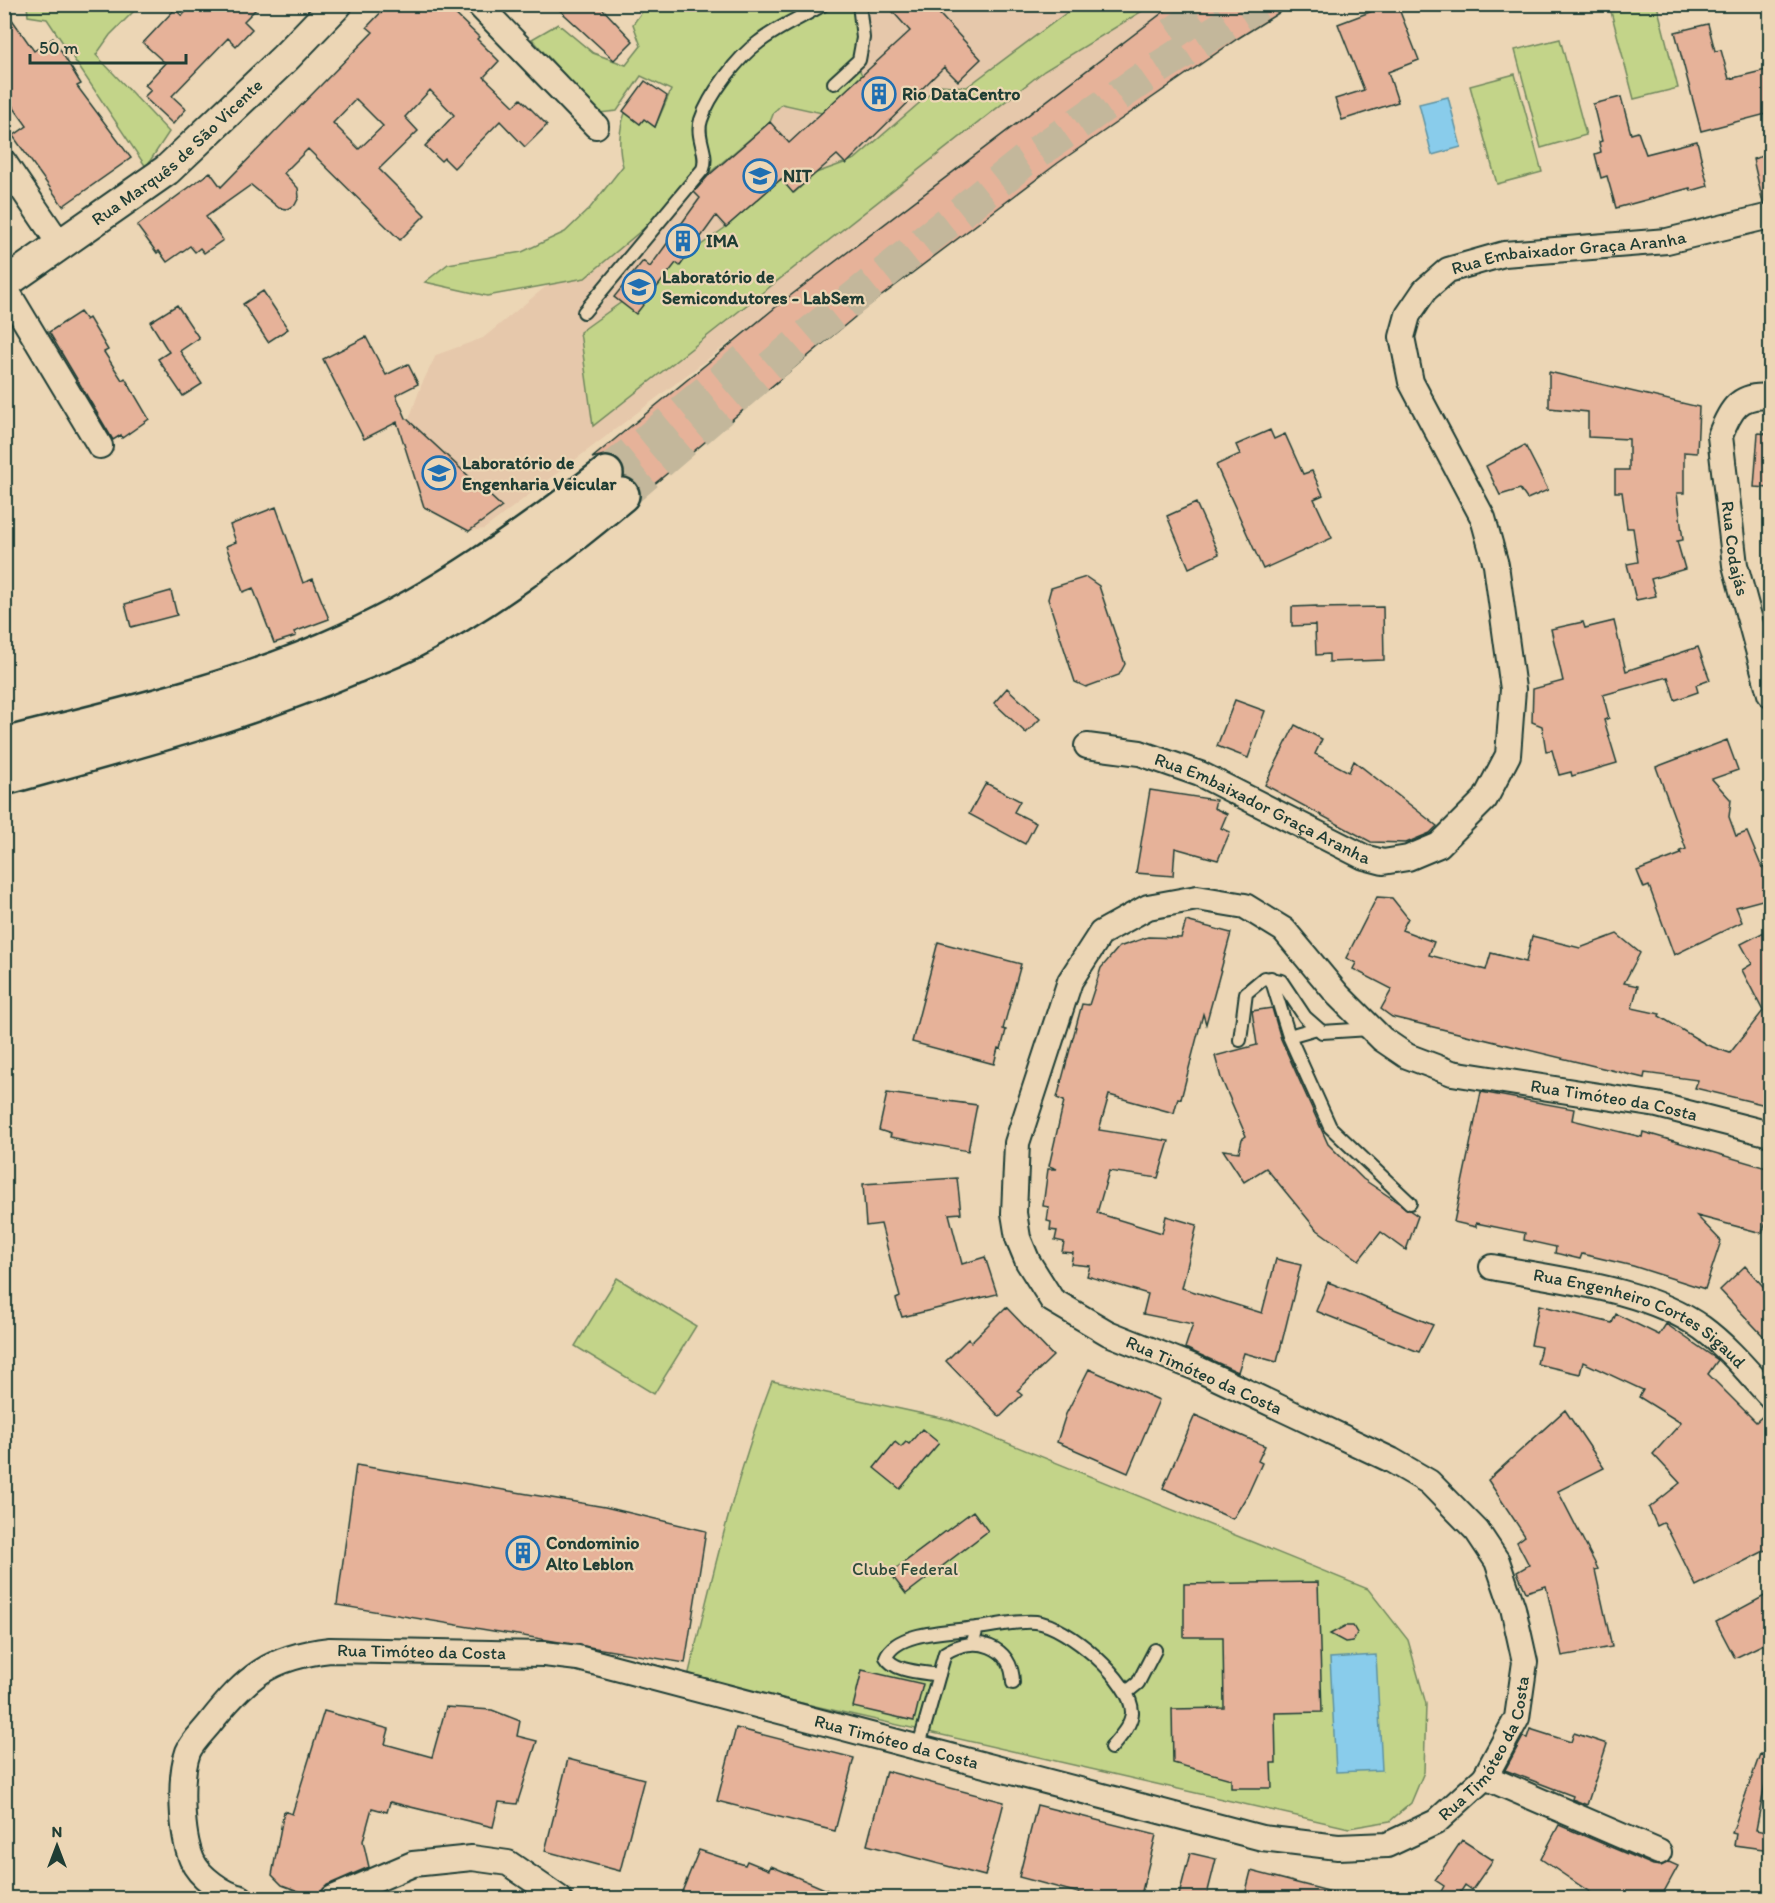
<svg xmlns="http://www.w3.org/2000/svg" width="1775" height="1903" font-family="Itim,sans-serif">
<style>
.built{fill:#e6c8ab}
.green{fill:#c3d489;stroke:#71885e;stroke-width:1.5}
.water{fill:#89cceb;stroke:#5f93a2;stroke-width:1.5}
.building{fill:#e6b299;stroke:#1f3d34;stroke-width:1.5;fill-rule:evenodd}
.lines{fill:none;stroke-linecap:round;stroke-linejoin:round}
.trunk-tunnel{stroke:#c3b79b;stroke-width:33;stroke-dasharray:33 16;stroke-linecap:butt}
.service-casing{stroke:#1f3d34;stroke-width:16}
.minor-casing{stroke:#1f3d34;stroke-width:28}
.tertiary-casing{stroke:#1f3d34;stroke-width:34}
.trunk-casing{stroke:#1f3d34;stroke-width:38}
.service{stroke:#ecd6b5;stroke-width:12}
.minor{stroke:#ecd6b5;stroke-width:24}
.tertiary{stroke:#ecd6b5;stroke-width:30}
.trunk{stroke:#ecd6b5;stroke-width:33}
.labels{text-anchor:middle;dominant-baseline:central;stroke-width:4.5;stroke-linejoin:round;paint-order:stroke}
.poi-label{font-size:18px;font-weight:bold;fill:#1f3d34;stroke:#ecd6b5;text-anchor:start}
.street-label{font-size:18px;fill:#1f3d34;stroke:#ecd6b5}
.park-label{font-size:18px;fill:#2f4c3c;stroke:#ecd6b5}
</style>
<rect width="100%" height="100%" fill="#ecd6b5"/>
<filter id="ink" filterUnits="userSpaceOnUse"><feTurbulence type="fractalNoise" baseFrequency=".0167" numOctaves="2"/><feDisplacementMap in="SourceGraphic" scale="12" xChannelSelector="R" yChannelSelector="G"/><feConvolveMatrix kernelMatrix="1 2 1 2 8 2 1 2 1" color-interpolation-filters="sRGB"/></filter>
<g filter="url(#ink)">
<path class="built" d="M718 5H1174L484 529 469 531 424 507 402 439 421 386 436 355 483 338 625 222Z"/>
<path class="green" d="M27 5H140L110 35 96 55 169 132 146 167 47 19 28 16Z
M647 5H856L860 41 855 60 862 75 822 113 782 104 774 112 770 122 585 278 487 296 425 282 448 264 522 252 565 232 590 208 623 166C618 149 619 129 625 113L640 124 644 119 655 127 671 90 641 76 617 111 599 113 532 39 558 24 593 53 626 65 641 46 633 24Z
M1077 5H1152L1044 71 593 426 580 332 726 227 781 179 794 193 816 173 855 159 940 85 967 87Z
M1623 5H1657L1678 88 1634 99 1610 8Z
M1560 39 1586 135 1541 148 1515 50Z
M1515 74 1542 172 1497 184 1470 86Z
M617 1278 696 1326 654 1394 575 1346Z
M772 1381 951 1420 1368 1589 1408 1640 1426 1704 1424 1772 1411 1803 1390 1821 1349 1828 688 1677C712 1577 735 1478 772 1381Z"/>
<path class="water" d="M1448 97 1461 147 1432 155 1419 104Z
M1376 1655 1382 1770 1336 1772 1330 1658Z"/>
<path class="building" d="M193 4H261L244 21 252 29 236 46 228 38 172 96 186 109 173 124 144 97 151 90 145 85 165 63 143 43 175 9 182 16Z
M389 4H445L479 37 477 39 499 61 484 77 514 106 521 99 547 125 525 147 500 121 454 168 444 158 441 161 425 146 454 115 430 90 405 117 418 131 379 169 425 215 400 240 308 149 284 173 298 188 299 197 295 205 287 209 279 208 251 185 206 217 223 240 204 253 200 248 195 252 190 246 167 262 159 251 157 253 137 226 210 172 221 187 373 32 367 27ZM356 99 383 126 359 149 333 123Z
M553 4H598L633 41 614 60Z
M886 4H930L981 59 958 81 944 67 846 164 837 155 793 193 781 179 726 227 716 216 680 266 676 263 636 314 614 297 643 261 650 267 700 198 694 192 708 176 770 122 789 143 910 31Z
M1174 4H1293L1237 39 1058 163 867 307 640 496 636 483 624 477 621 462 614 457 604 455 592 458 782 302Z
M1391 4H1397L1419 60 1388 72 1398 102 1342 120 1335 99 1364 90 1338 24Z
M4 8 34 51 53 38 81 84 77 86 131 158 63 206 13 136 27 126 4 94Z
M1708 24 1715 51 1721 50 1729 79 1770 69V113L1701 131 1675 32Z
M645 81 667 96 655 127 644 119 640 124 623 111Z
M1621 97 1631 134 1638 132 1646 154 1697 141 1708 186 1691 191 1690 188 1616 208 1607 176 1601 178 1595 154 1601 152 1599 142 1602 141 1593 104Z
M1770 154V202L1763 203 1753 159Z
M263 291 288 329 268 342 243 304Z
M177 305 199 338 180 351 202 384 183 396 158 359 169 352 150 322Z
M80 312 86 320 89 318 108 350 104 352 122 380 125 378 149 419 122 438 121 435 113 440 49 332Z
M366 337 386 375 408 364 418 384 396 395 406 418 502 507 469 531 424 507 397 422 364 439 323 359Z
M1549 372 1699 407 1697 453 1684 452V493H1677L1683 540 1677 541 1685 569 1651 579 1656 596 1636 600 1627 564 1638 562 1633 528H1627L1622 492H1615V470H1629V439L1588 437V412L1549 408Z
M1270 430 1274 439 1285 434 1303 474 1312 471 1323 495 1314 499 1332 538 1263 569 1216 465 1240 454 1236 445Z
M1758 433 1770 434V488L1754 487Z
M1525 445 1548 490 1527 499 1520 489 1500 495 1486 466Z
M1196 503 1219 554 1189 568 1167 516Z
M276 507 303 583 313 579 329 619 294 632 296 636 274 643 253 588 243 592 226 546 236 542 230 525Z
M1086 577 1099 586 1125 664 1119 675 1086 687 1075 682 1048 599 1051 588Z
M171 591 177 615 131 627 125 604Z
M1317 606V608L1383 607 1384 660 1329 662V654L1316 655 1315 625 1292 626V607Z
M1614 621 1626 671 1698 647 1710 680 1696 685 1698 692 1675 700 1668 677 1603 695 1609 718 1604 720 1617 763 1572 776 1571 772 1559 775 1552 750 1546 751 1542 726 1532 722 1533 689 1563 681 1551 629 1583 622 1585 628Z
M1007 688 1040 719 1026 733 994 703Z
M1235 700 1265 711 1248 758 1217 746Z
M1295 725 1322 739 1315 754 1349 772 1354 761 1437 826 1430 833 1406 843 1371 842 1265 785Z
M1727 740 1738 770 1712 779 1731 800 1729 817 1736 836 1747 832 1762 868 1770 865V898L1736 907 1742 922 1674 955 1649 886 1644 888 1637 871 1681 854 1680 851 1686 849 1656 767Z
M986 783 1020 801 1014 812 1036 823 1025 844 969 814Z
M1150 790 1216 800 1214 808 1227 814 1221 828 1230 832 1218 860 1175 848 1173 876 1136 873Z
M1377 897 1392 898 1408 918 1402 930 1434 942 1429 955 1486 970 1491 953 1526 962 1532 936 1580 948 1617 934 1640 953 1624 983 1638 986 1632 1008 1660 1014 1659 1016 1707 1045 1730 1053 1763 1011 1742 970 1752 964 1741 944 1770 929V1106L1695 1088 1698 1080 1645 1073 1644 1078 1392 1017 1381 1009 1392 989 1353 969 1356 963 1346 958Z
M1186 921 1231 933 1206 1024 1203 1014 1181 1099 1178 1098 1174 1113 1109 1095 1099 1130 1169 1141 1158 1178 1109 1171 1097 1213 1162 1233 1166 1216 1197 1225 1182 1288 1262 1313 1276 1259 1301 1265 1277 1362 1244 1353 1238 1372 1185 1348 1193 1324 1143 1314 1148 1294 1087 1276 1090 1266 1071 1264 1073 1253 1062 1252 1064 1242 1055 1240 1057 1231 1050 1230 1051 1222 1047 1221 1049 1207 1043 1206 1048 1169H1057L1049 1166 1064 1101 1057 1098 1082 1004 1089 1005 1101 968 1119 947 1148 937 1181 938Z
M938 942 1021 964 1003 1029 1006 1030 1001 1049 998 1048 994 1064 912 1042Z
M1272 1008 1281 1039 1328 1144 1363 1179 1418 1216 1406 1250 1381 1232 1359 1260 1316 1229 1266 1168 1244 1182 1223 1150 1239 1152 1242 1139 1246 1136 1221 1078 1215 1056 1257 1045 1252 1011Z
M1481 1092 1574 1109 1572 1120 1642 1137 1643 1132 1770 1169V1212L1762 1233 1697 1216 1721 1241 1705 1289 1633 1266 1582 1254 1580 1259 1555 1253 1556 1247 1524 1240 1525 1233 1476 1223V1227L1454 1222Z
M887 1093 977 1105 968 1151 890 1137 891 1134 879 1130Z
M957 1178 961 1213 949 1214 962 1264 985 1257 997 1294 902 1317 896 1299 900 1297 881 1224 866 1226 863 1184Z
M1745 1266 1770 1294V1343L1720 1290Z
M1328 1282 1433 1325 1419 1352 1316 1311Z
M1539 1305 1612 1323 1616 1314 1659 1335 1666 1324 1718 1360 1708 1374 1756 1422 1764 1415 1770 1424V1548L1696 1586 1665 1524 1663 1523 1657 1526 1649 1508 1680 1483 1653 1454 1681 1423 1639 1397 1643 1390 1583 1362 1580 1374 1537 1364 1541 1347 1531 1345Z
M1006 1307 1053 1356 1017 1391 1022 1395 1000 1417 946 1361 968 1339 971 1342Z
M1089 1369 1159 1400 1128 1473 1057 1442 1066 1414Z
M1565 1410 1604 1468 1558 1491 1598 1569 1595 1570 1612 1647 1562 1656 1546 1586 1526 1592 1517 1572 1529 1565 1517 1542 1525 1536 1488 1480Z
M1195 1415 1265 1446 1258 1461 1262 1463 1248 1494 1233 1519 1163 1488Z
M922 1429 939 1443 900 1489 874 1468 895 1442 901 1447 906 1442 909 1444Z
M356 1465 605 1507 706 1531 685 1663 337 1605Z
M973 1511 988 1531 906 1594 890 1573Z
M1318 1582 1322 1712 1275 1713 1276 1763H1271L1272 1788H1231V1779L1173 1763 1172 1709 1224 1708 1223 1637H1184V1584Z
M1770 1593V1641L1735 1658 1716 1622Z
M1345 1626H1353L1357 1633 1353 1641 1345 1642 1330 1634Z
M862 1670 923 1684 914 1721 853 1707Z
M446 1707 492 1710 520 1721 517 1736 537 1741 517 1804 499 1802 493 1827 390 1802 387 1812 372 1808 363 1841 369 1867 327 1885 320 1893 301 1892 282 1885 272 1875 284 1811 292 1814 324 1711 389 1729 385 1744 432 1757Z
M736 1728 854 1758 835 1831 717 1801Z
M1530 1729 1571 1742 1574 1733 1607 1744 1587 1805 1572 1799 1573 1796 1505 1770 1523 1737 1527 1738Z
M1760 1754 1770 1758 1756 1830 1770 1833V1850L1734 1845 1736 1834 1732 1833Z
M568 1759 644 1779 620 1871 545 1851Z
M886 1771 1004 1802 985 1876 867 1845Z
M1037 1805 1156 1835 1140 1899H1101L1019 1877Z
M1559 1825 1653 1865 1661 1866 1669 1862 1678 1866 1660 1899H1600L1541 1859Z
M1462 1840 1493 1860 1472 1890 1465 1885 1456 1899H1437L1444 1886 1435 1880Z
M699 1850 745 1865 747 1861 769 1870 771 1866 848 1899H679Z
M1190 1853 1216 1859 1206 1899H1178Z
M1251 1871 1336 1893 1335 1899H1244Z"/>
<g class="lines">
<path class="trunk-tunnel" d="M1172 34 1215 4
M606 474 752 354
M622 495 810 333 1023 162 1152 72 1259 4"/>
<g class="service-casing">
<path id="service" d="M834 83 859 60 863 38 859 4
M584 312 703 169C709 153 695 137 701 120 709 95 738 57 759 42 778 27 803 17 824 4
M1271 978 1289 1036 1330 1127 1410 1203
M1289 1036 1317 1028
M1240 1040 1246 993 1264 978 1281 981 1305 1017 1322 1032 1370 1029
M973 1642 977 1628C995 1626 1018 1620 1036 1622 1066 1625 1133 1681 1132 1713 1131 1726 1119 1738 1111 1748
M939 1675C923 1672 894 1672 886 1657 897 1631 950 1632 977 1628
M1127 1692 1138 1683 1155 1650
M918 1749 945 1653C974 1634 1013 1645 1013 1683"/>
</g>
<g class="minor-casing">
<g id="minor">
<path d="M478 4 596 126"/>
<path d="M4 162 61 246"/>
<path d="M4 286 100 446"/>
<path id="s1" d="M1770 397C1739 393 1730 410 1720 436L1735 565 1770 694"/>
<path id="s2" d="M1087 746 1140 753 1200 774 1364 857 1383 862 1408 858 1439 845 1485 799 1508 755 1513 689 1496 565 1483 518 1411 382 1402 337 1408 315 1425 290 1448 270 1504 254 1667 241 1770 216"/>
<path id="s3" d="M1492 1267C1558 1280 1646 1288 1702 1328 1728 1347 1749 1373 1770 1396"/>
<path d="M1485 1777 1659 1852"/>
<path id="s4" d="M241 1898C224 1894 199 1877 192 1860 181 1835 179 1777 188 1752 192 1742 204 1731 210 1723 247 1676 270 1657 330 1650L544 1654 578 1658 1262 1838 1338 1847 1387 1845 1436 1822 1485 1777 1517 1718 1525 1662 1513 1608 1497 1561 1477 1531 1429 1482 1391 1460 1196 1368 1108 1333 1052 1300 1028 1262 1018 1238 1014 1213 1017 1143 1070 981 1101 933 1148 907 1197 898 1245 906 1284 930 1338 995 1382 1039 1407 1056 1452 1073 1657 1105 1770 1134"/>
<path d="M333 1898 413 1864 472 1858 508 1863 559 1898"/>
</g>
</g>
<g class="tertiary-casing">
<g id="tertiary">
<path id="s5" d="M4 284 167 170 285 58 337 4"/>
</g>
</g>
<g class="trunk-casing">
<path id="trunk" d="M4 745C119 716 238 690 347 640 441 597 524 537 606 474
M4 778C120 746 236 716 347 669 367 661 389 653 409 643 486 604 556 550 622 495"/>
</g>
<use href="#service" class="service"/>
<use href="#minor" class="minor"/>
<use href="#tertiary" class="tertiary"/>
<use href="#trunk" class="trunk"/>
</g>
</g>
<defs>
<g id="building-ring" transform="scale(1.725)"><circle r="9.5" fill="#ecd6b5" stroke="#1f6fb2" stroke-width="1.5"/><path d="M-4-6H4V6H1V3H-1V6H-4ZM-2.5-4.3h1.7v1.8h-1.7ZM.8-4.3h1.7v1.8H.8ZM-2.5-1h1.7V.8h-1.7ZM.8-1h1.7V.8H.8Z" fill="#1f6fb2"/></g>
<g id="university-ring" transform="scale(1.725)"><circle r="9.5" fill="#ecd6b5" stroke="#1f6fb2" stroke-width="1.5"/><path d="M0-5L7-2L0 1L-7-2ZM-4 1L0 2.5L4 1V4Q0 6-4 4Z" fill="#1f6fb2"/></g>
</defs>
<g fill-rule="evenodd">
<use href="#building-ring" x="879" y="94"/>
<use href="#university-ring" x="760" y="176"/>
<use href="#building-ring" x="683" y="241"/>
<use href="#university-ring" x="639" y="287"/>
<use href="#university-ring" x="439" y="473"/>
<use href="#building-ring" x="523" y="1553"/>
</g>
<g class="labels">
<g class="poi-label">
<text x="902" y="94">Rio DataCentro</text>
<text x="783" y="176">NIT</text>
<text x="706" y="241">IMA</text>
<text x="662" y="277">Laboratório de<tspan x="662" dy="21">Semicondutores - LabSem</tspan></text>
<text x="462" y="463">Laboratório de<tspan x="462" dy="21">Engenharia Veicular</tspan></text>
<text x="546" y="1543">Condominio<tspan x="546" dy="21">Alto Leblon</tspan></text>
</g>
<g class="street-label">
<text stroke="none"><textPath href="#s5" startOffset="218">Rua Marquês de São Vicente</textPath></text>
<text stroke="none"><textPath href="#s2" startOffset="1140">Rua Embaixador Graça Aranha</textPath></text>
<text stroke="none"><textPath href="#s1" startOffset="184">Rua Codajás</textPath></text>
<text stroke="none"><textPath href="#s2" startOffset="188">Rua Embaixador Graça Aranha</textPath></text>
<text stroke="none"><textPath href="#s4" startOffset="3291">Rua Timóteo da Costa</textPath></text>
<text stroke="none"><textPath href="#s3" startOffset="159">Rua Engenheiro Cortes Sigaud</textPath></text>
<text transform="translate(1204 1375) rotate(24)">Rua Timóteo da Costa</text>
<text stroke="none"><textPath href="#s4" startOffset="447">Rua Timóteo da Costa</textPath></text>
<text stroke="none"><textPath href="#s4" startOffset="933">Rua Timóteo da Costa</textPath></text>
<text stroke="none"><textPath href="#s4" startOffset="1582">Rua Timóteo da Costa</textPath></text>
</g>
<g class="park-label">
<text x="905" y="1569">Clube Federal</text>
</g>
</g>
<rect width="1775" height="1903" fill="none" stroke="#ecd6b5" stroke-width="24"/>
<rect x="12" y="12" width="1751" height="1879" fill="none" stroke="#1f3d34" stroke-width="2" filter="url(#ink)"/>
<g transform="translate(57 1846)" stroke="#ecd6b5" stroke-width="4.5" paint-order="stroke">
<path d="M0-4.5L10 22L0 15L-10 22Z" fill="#1f3d34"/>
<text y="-9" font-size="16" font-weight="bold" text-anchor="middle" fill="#1f3d34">N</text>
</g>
<path d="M30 54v9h156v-9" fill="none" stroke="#1f3d34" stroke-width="3"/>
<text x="39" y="54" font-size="18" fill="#1f3d34" stroke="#ecd6b5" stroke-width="4.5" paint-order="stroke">50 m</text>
</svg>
